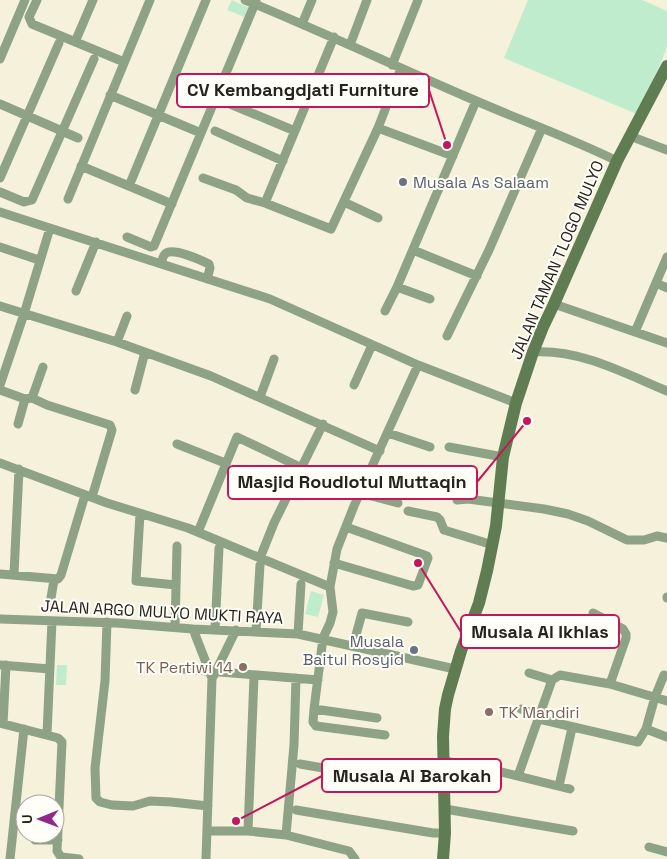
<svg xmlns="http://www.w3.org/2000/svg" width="667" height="859" font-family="'Space Grotesk',sans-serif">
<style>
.green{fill:#c0ecce}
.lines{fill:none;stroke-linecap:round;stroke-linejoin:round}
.street{stroke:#8ea286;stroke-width:9}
.secondary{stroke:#607c53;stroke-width:12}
.worship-dot{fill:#6b7280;stroke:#fffef9;stroke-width:2}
.education-dot{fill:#8d6e63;stroke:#fffef9;stroke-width:2}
.labels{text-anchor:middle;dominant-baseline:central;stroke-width:4;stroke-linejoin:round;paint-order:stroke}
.worship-label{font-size:16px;fill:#5b616d;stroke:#fffef9;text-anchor:start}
.street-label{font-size:16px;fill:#25231b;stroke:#fffef9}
.education-label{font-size:16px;fill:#785e54;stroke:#fffef9;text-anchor:end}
.leader{fill:none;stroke:#c2185b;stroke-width:2}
.callout-dot{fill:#c2185b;stroke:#fffef9;stroke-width:2}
.callout{fill:#fffef9;stroke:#c2185b;stroke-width:2}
.callout-label{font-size:18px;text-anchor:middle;font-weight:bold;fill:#25231b}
</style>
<rect width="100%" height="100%" fill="#f5f1db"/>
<path class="green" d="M232 0 249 8 245 17 227 10Z
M528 0H642L667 11V47L639 115 504 58Z
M311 591 324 595 318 617 305 614Z
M57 665H67L66 685H56Z"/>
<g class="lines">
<path class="street" d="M37 0 29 17 32 24 124 62
M245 0C320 31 393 65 467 97 517 119 568 137 617 161
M302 24 312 0
M75 42 93 0
M350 45 367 0
M0 59 25 0
M392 65 418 0
M110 95 201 133
M0 104 78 138
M230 104 295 131
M378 128 453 156
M215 131 283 161
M630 136 667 150
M81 166 172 204
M0 178 59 43
M203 178 236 190 247 198 265 203 331 229 378 128 401 68
M129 186 206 0
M0 192 24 202 32 200 94 59
M68 199 150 0
M344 202 378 218
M265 203 334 37
M0 212 270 299 418 365 516 403
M127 237 151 247 154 246 256 1
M0 247 39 260
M413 250 477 276
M161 264C162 260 163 255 166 253 174 248 201 260 209 264L210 268 207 279
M656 283 667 288
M397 287 430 299
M76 291 96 242
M554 304 667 343
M0 306 117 342 127 316
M385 311 397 287 476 101
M635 332 667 257
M447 336 489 250 542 128
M117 342 211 376 380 451
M533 352C580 349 624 373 667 391
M0 385 24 314 50 228
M354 385 372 345
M0 390 25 399 32 398 47 405 110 425 112 430 92 497
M135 390 145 352
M260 397 274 359
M32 398 43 367
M18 424 25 399
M388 433 430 447
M177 444 225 463
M449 447 503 457
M0 463 107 503 188 528 330 587
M369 476 400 483
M360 493 398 503
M457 500 468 499 544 509 568 514 588 521 627 540H644L657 536 667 538
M408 511 437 517 440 520 444 530 493 545
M140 514 136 581 176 585
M198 532 237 437 302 468
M260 558 274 523 323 424
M334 563 413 586 418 585 428 558 427 556 346 527
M0 574 58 579 61 575 85 495
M14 574 19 469
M667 598V597
M50 604 54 580
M593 613 623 629 626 634V638L610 684
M0 619 117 623 193 629 298 634 455 669
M107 622 105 681 95 768 96 798 100 802 112 805 133 806 150 801 171 802 208 806
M175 627 177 546
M193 629 212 678 206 859
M215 630 219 548
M256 631 260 565
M298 634 301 584
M353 646 362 613 408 622
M0 665 50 669
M171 668 318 680
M529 673 552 680
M213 677 236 630
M314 709 313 722 316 726 385 735
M521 709 540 716
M377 718 314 709 323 638 330 623 333 612 330 587 337 549 354 506 418 365
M539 719 638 742 646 729 655 697 664 675
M0 723 58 738 62 742 57 851 61 857 79 859
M3 724 6 665
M646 729 667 737
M47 734 52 621
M444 761 485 768 570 789
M300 764 405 782 445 786
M518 776 552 680 560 675 610 684 667 701
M559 786 572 728
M445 809 573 831
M296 810 433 833H445
M207 831H248L286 835 349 851 355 859
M248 831 254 676
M286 835 294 745 296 678
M35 840H58
M649 847 667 852
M10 859 24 729"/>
<path class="secondary" d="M443 859 445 833 443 736 445 709 448 695 461 651 479 603 487 571 496 526 503 457 516 403 533 352 543 327 554 304 617 161 667 66"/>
</g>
<g class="worship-dot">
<circle cx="403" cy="182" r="5"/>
<circle cx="414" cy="650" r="5"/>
</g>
<g class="education-dot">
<circle cx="243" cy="667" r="5"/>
<circle cx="489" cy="712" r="5"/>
</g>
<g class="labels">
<g class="worship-label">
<text x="413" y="182">Musala As Salaam</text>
<text x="404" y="641" text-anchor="end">Musala<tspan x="404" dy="18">Baitul Rosyid</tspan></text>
</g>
<g class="street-label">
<text transform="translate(557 260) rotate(-67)">JALAN TAMAN TLOGO MULYO</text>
<text transform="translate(162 612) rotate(3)">JALAN ARGO MULYO MUKTI RAYA</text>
</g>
<g class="education-label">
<text x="233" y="667">TK Pertiwi 14</text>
<text x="499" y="712" text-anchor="start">TK Mandiri</text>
</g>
</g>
<path class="leader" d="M447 145L429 90M527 421L477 482M418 563L461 632M236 821L322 776"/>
<g class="callout-dot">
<circle cx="447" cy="145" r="5"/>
<circle cx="527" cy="421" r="5"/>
<circle cx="418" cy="563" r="5"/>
<circle cx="236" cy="821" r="5"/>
</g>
<g class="callout">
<rect x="177" y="74" width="252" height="33" rx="5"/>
<rect x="228" y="466" width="249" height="33" rx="5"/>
<rect x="461" y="615" width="158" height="33" rx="5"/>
<rect x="322" y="759" width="179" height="33" rx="5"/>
</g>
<g class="callout-label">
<text x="303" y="96">CV Kembangdjati Furniture</text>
<text x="352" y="488">Masjid Roudlotul Muttaqin</text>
<text x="540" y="638">Musala Al Ikhlas</text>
<text x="412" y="782">Musala Al Barokah</text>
</g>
<g transform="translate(40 819) rotate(269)"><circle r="24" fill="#fffef9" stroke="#a8a6a0"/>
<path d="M0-4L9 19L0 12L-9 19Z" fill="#91278b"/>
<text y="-8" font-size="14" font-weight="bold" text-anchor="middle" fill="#25231b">U</text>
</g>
</svg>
